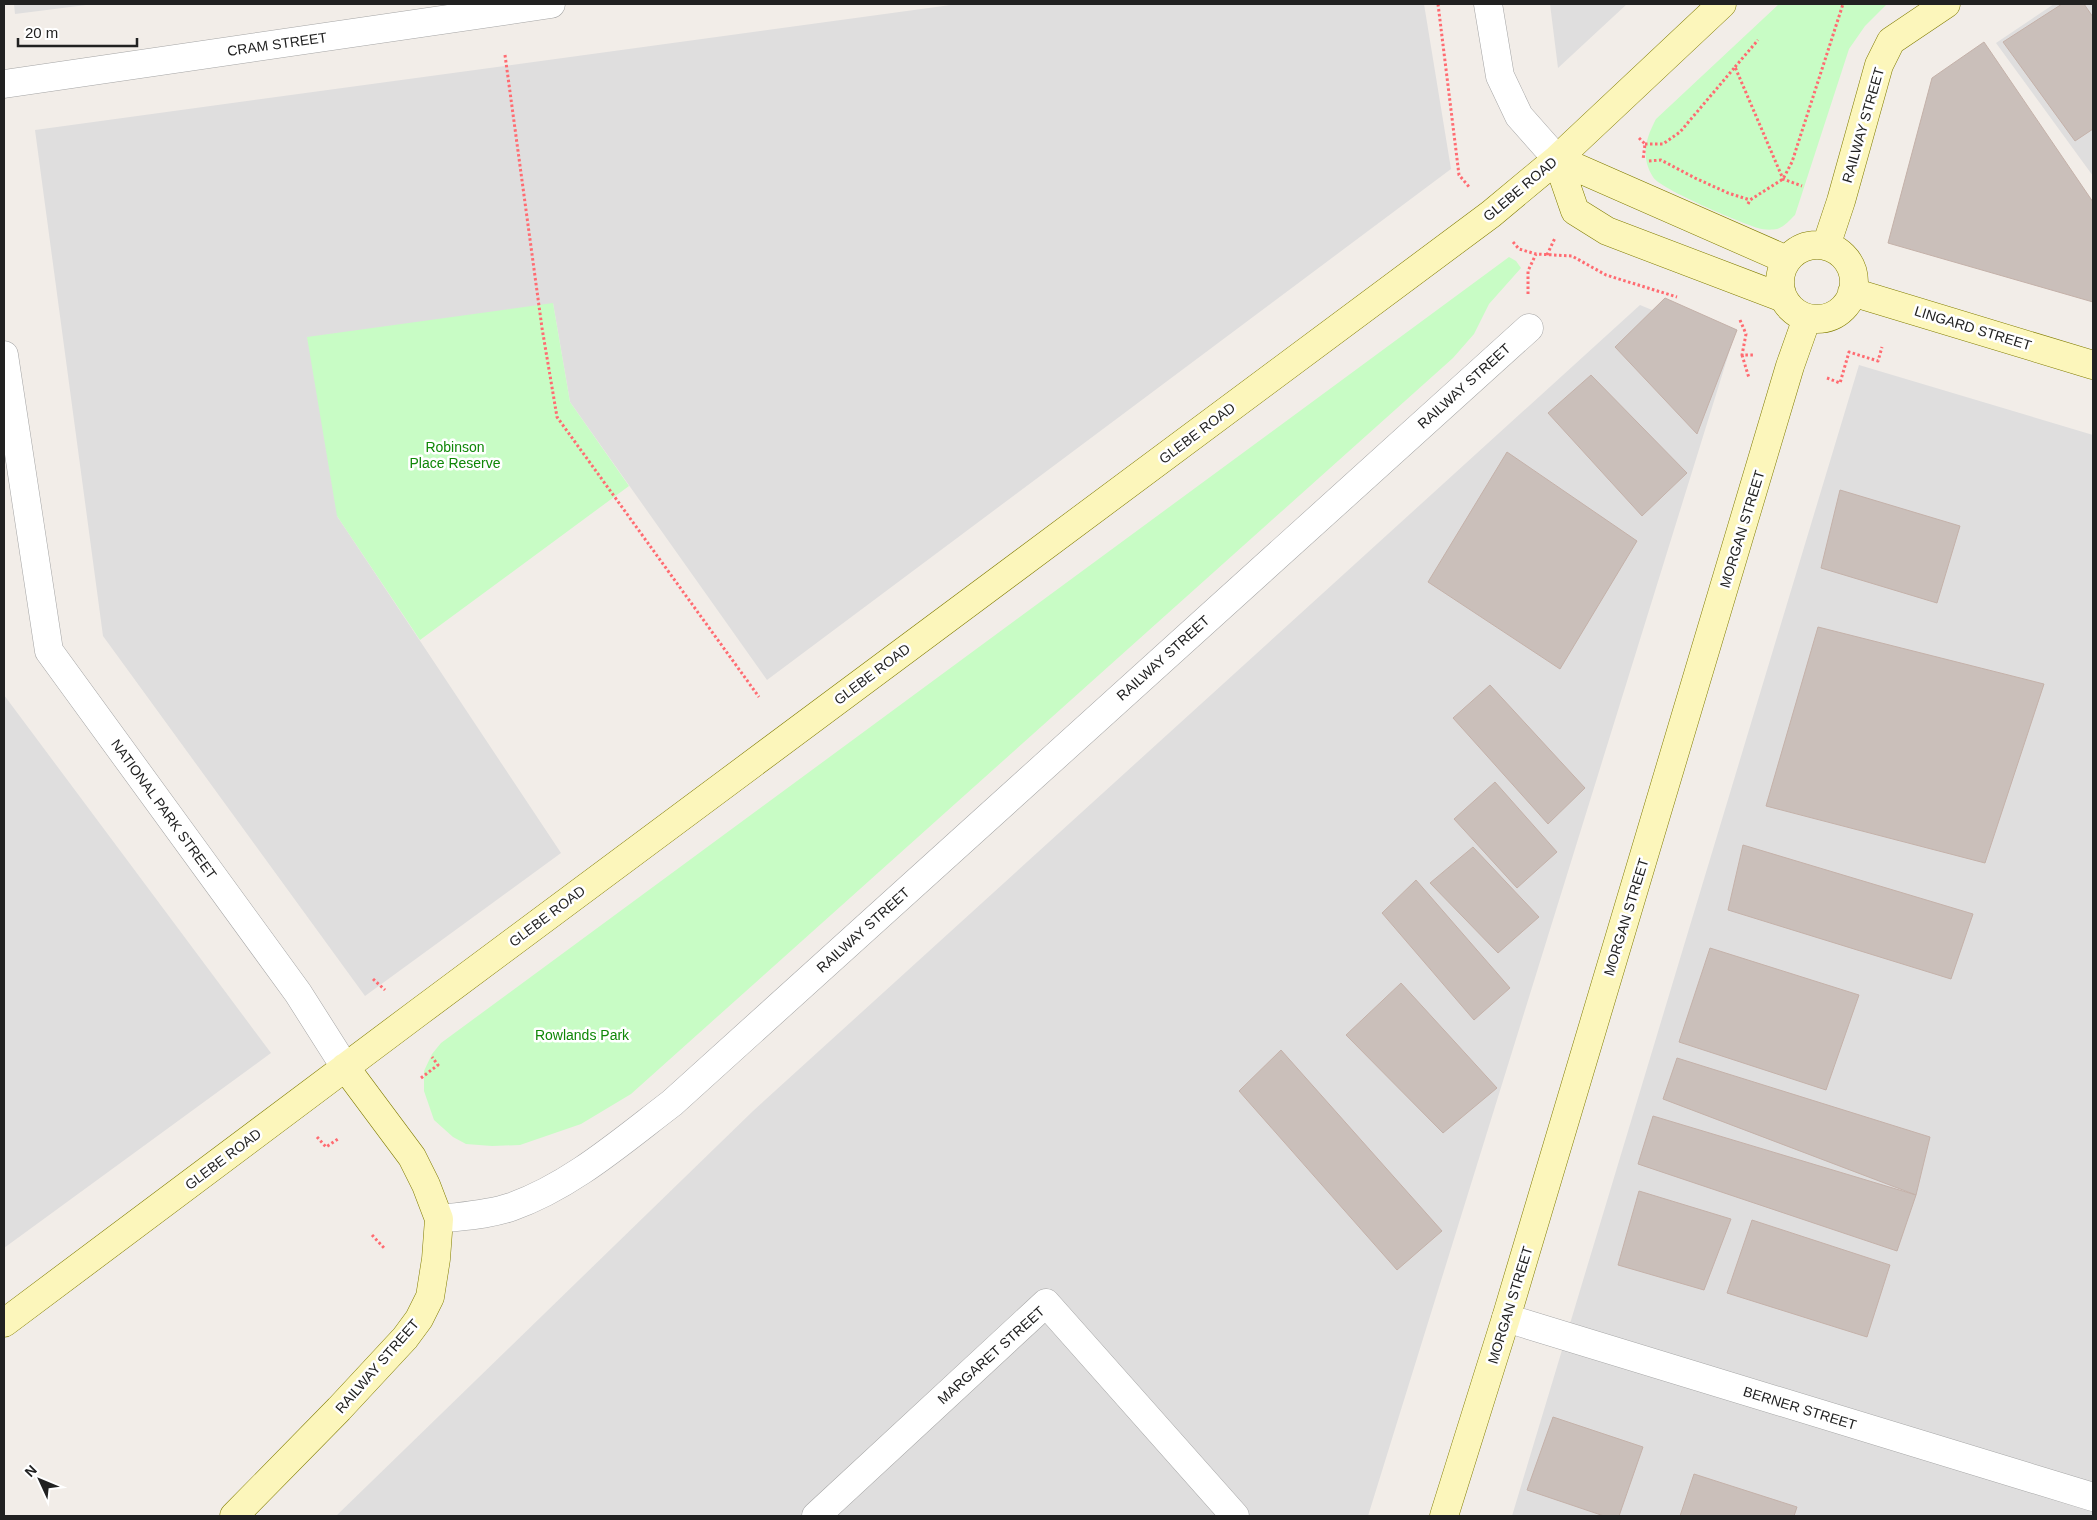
<svg xmlns="http://www.w3.org/2000/svg" width="2097" height="1520" font-family="Arial,sans-serif">
<style>
.residential{fill:#dfdede}
.park{fill:#c8fcc5}
.building{fill:#cabfba;stroke:#c4b1a9}
.lines{fill:none;stroke-linecap:round;stroke-linejoin:round}
.street-casing{stroke:#a5a5a5;stroke-width:29}
.secondary-casing{stroke:#807c00;stroke-width:29}
.path{stroke:#ff6b71;stroke-width:3;stroke-dasharray:2.5 2.5;stroke-linecap:butt}
.street{stroke:#fff;stroke-width:28}
.secondary{stroke:#fcf6bb;stroke-width:28}
.labels{text-anchor:middle;dominant-baseline:central;stroke-width:5;stroke-linejoin:round;paint-order:stroke}
.street-label{font-size:14px;fill:#212121;stroke:#fff}
.park-label{font-size:14px;fill:#0f8707;stroke:#fff}
</style>
<rect width="100%" height="100%" fill="#f2ede8"/>
<path class="residential" d="M14 4H94L15 14Z
M958 4H1424L1451 169 767 680 570 402 553 303 337 516 561 853 365 996 103 636 35 130Z
M1550 4H1627L1558 68Z
M2054 4H2093V176L1996 43Z
M1640 305 1732 343 1368 1516H336L753 1111Z
M1859 365 2093 435V1516H1512Z
M4 695 271 1053 4 1248Z"/>
<path class="park" d="M1779 4H1887L1865 26 1849 49 1795 215C1790 220 1784 227 1777 229 1772 230 1763 230 1758 228 1741 223 1660 189 1653 177 1640 156 1646 138 1656 119Z
M1509 257 1516 261 1521 268 1489 304 1474 334 1453 358 631 1094 581 1124 520 1145 492 1146 466 1144 453 1137 434 1120 424 1091V1071L432 1054 441 1043Z
M553 303 570 402 629 486 420 640 337 516 307 337Z"/>
<path class="building" d="M2062 4H2084L2093 17V129L2075 141 2003 42Z
M1984 42 2093 202V302L1888 243 1932 78Z
M1665 298 1737 330 1697 434 1615 347Z
M1591 375 1687 473 1642 516 1548 413Z
M1507 452 1637 541 1560 669 1428 582Z
M1840 490 1960 526 1937 603 1821 568Z
M1818 627 2044 684 1985 863 1766 806Z
M1490 685 1585 788 1548 824 1453 718Z
M1495 782 1557 852 1517 888 1454 819Z
M1743 845 1973 914 1951 979 1728 910Z
M1473 847 1539 917 1498 953 1430 883Z
M1416 880 1510 988 1474 1020 1382 913Z
M1710 948 1859 995 1826 1090 1679 1042Z
M1401 983 1497 1088 1443 1133 1346 1035Z
M1281 1050 1442 1231 1397 1270 1239 1091Z
M1677 1058 1930 1137 1916 1195 1663 1099Z
M1653 1116 1916 1195 1897 1251 1638 1164Z
M1639 1191 1731 1219 1704 1290 1618 1265Z
M1752 1220 1890 1265 1867 1337 1727 1293Z
M1553 1417 1643 1447 1619 1516H1604L1527 1490Z
M1694 1474 1797 1507 1794 1516H1680Z"/>
<g class="lines">
<g class="street-casing">
<path id="street" d="M1488 4 1500 76 1519 116 1557 159
M4 84 551 4
M4 355 49 651 298 993 345 1067
M439 1219C462 1216 488 1215 511 1207 571 1186 622 1141 672 1103L1529 328
M1506 1318 2093 1497
M816 1516 1046 1303 1235 1516"/>
</g>
<g class="secondary-casing">
<path id="secondary" d="M1557 159 1575 211 1607 231 1783 298
M1557 159 1787 260
M1780 282a37 37 0 1 1 74 0a37 37 0 1 1-74 0Z
M1826 246 1841 201 1879 65 1891 41 1946 4
M1852 292 2093 365
M4 1323 419 1012 1491 214 1557 159 1722 4
M234 1516 339 1409 405 1338 419 1319 430 1297 436 1259 439 1219 426 1185 412 1157 345 1067
M1444 1516 1506 1318 1790 366 1807 318"/>
</g>
<path class="path" d="M1438 4 1459 175 1470 188
M505 55 542 328 557 417 759 697
M1735 67 1758 40
M1639 138 1645 144 1643 160
M1645 144H1663L1680 132 1735 67 1783 179 1802 186
M1649 161 1661 160 1695 178 1728 193 1750 200
M1748 204 1750 200 1783 179 1792 162 1843 4
M1513 242 1519 249 1536 254 1572 256 1606 275 1677 297
M1547 255 1555 238
M1528 294V271L1536 254
M1740 320 1746 334 1742 355H1755
M1742 355 1749 378
M1827 378 1840 383 1849 352 1878 361 1882 347
M373 979 385 990
M421 1078 438 1065 432 1057
M317 1137 326 1147 338 1139
M372 1235 385 1249"/>
<use href="#street" class="street"/>
<use href="#secondary" class="secondary"/>
</g>
<g class="labels">
<g class="street-label">
<text transform="translate(277 44) rotate(-8)">CRAM STREET</text>
<text transform="translate(1863 125) rotate(-74)">RAILWAY STREET</text>
<text transform="translate(1520 189) rotate(-40)">GLEBE ROAD</text>
<text transform="translate(1973 328) rotate(17)">LINGARD STREET</text>
<text transform="translate(1464 386) rotate(-42)">RAILWAY STREET</text>
<text transform="translate(1197 433) rotate(-37)">GLEBE ROAD</text>
<text transform="translate(1742 529) rotate(-73)">MORGAN STREET</text>
<text transform="translate(1163 658) rotate(-42)">RAILWAY STREET</text>
<text transform="translate(872 674) rotate(-37)">GLEBE ROAD</text>
<text transform="translate(164 809) rotate(54)">NATIONAL PARK STREET</text>
<text transform="translate(547 916) rotate(-37)">GLEBE ROAD</text>
<text transform="translate(1626 917) rotate(-73)">MORGAN STREET</text>
<text transform="translate(863 930) rotate(-42)">RAILWAY STREET</text>
<text transform="translate(223 1159) rotate(-37)">GLEBE ROAD</text>
<text transform="translate(1510 1305) rotate(-73)">MORGAN STREET</text>
<text transform="translate(991 1355) rotate(-42)">MARGARET STREET</text>
<text transform="translate(377 1366) rotate(-49)">RAILWAY STREET</text>
<text transform="translate(1800 1408) rotate(17)">BERNER STREET</text>
</g>
<g class="park-label">
<text x="455" y="447">Robinson<tspan x="455" dy="16">Place Reserve</tspan></text>
<text x="582" y="1035">Rowlands Park</text>
</g>
</g>
<rect width="2097" height="1520" fill="none" stroke="#212121" stroke-width="10"/>
<g transform="translate(40 1480) rotate(314)" stroke="#ffffff" stroke-width="4" paint-order="stroke">
<path d="M0-4L9 19L0 12L-9 19Z" fill="#212121"/>
<text y="-8" font-size="14" font-weight="bold" text-anchor="middle" fill="#212121">N</text>
</g>
<path d="M18 38v8h119v-8" fill="none" stroke="#212121" stroke-width="2.5"/>
<text x="25" y="38" font-size="15" fill="#212121" stroke="#ffffff" stroke-width="4" paint-order="stroke">20 m</text>
</svg>
